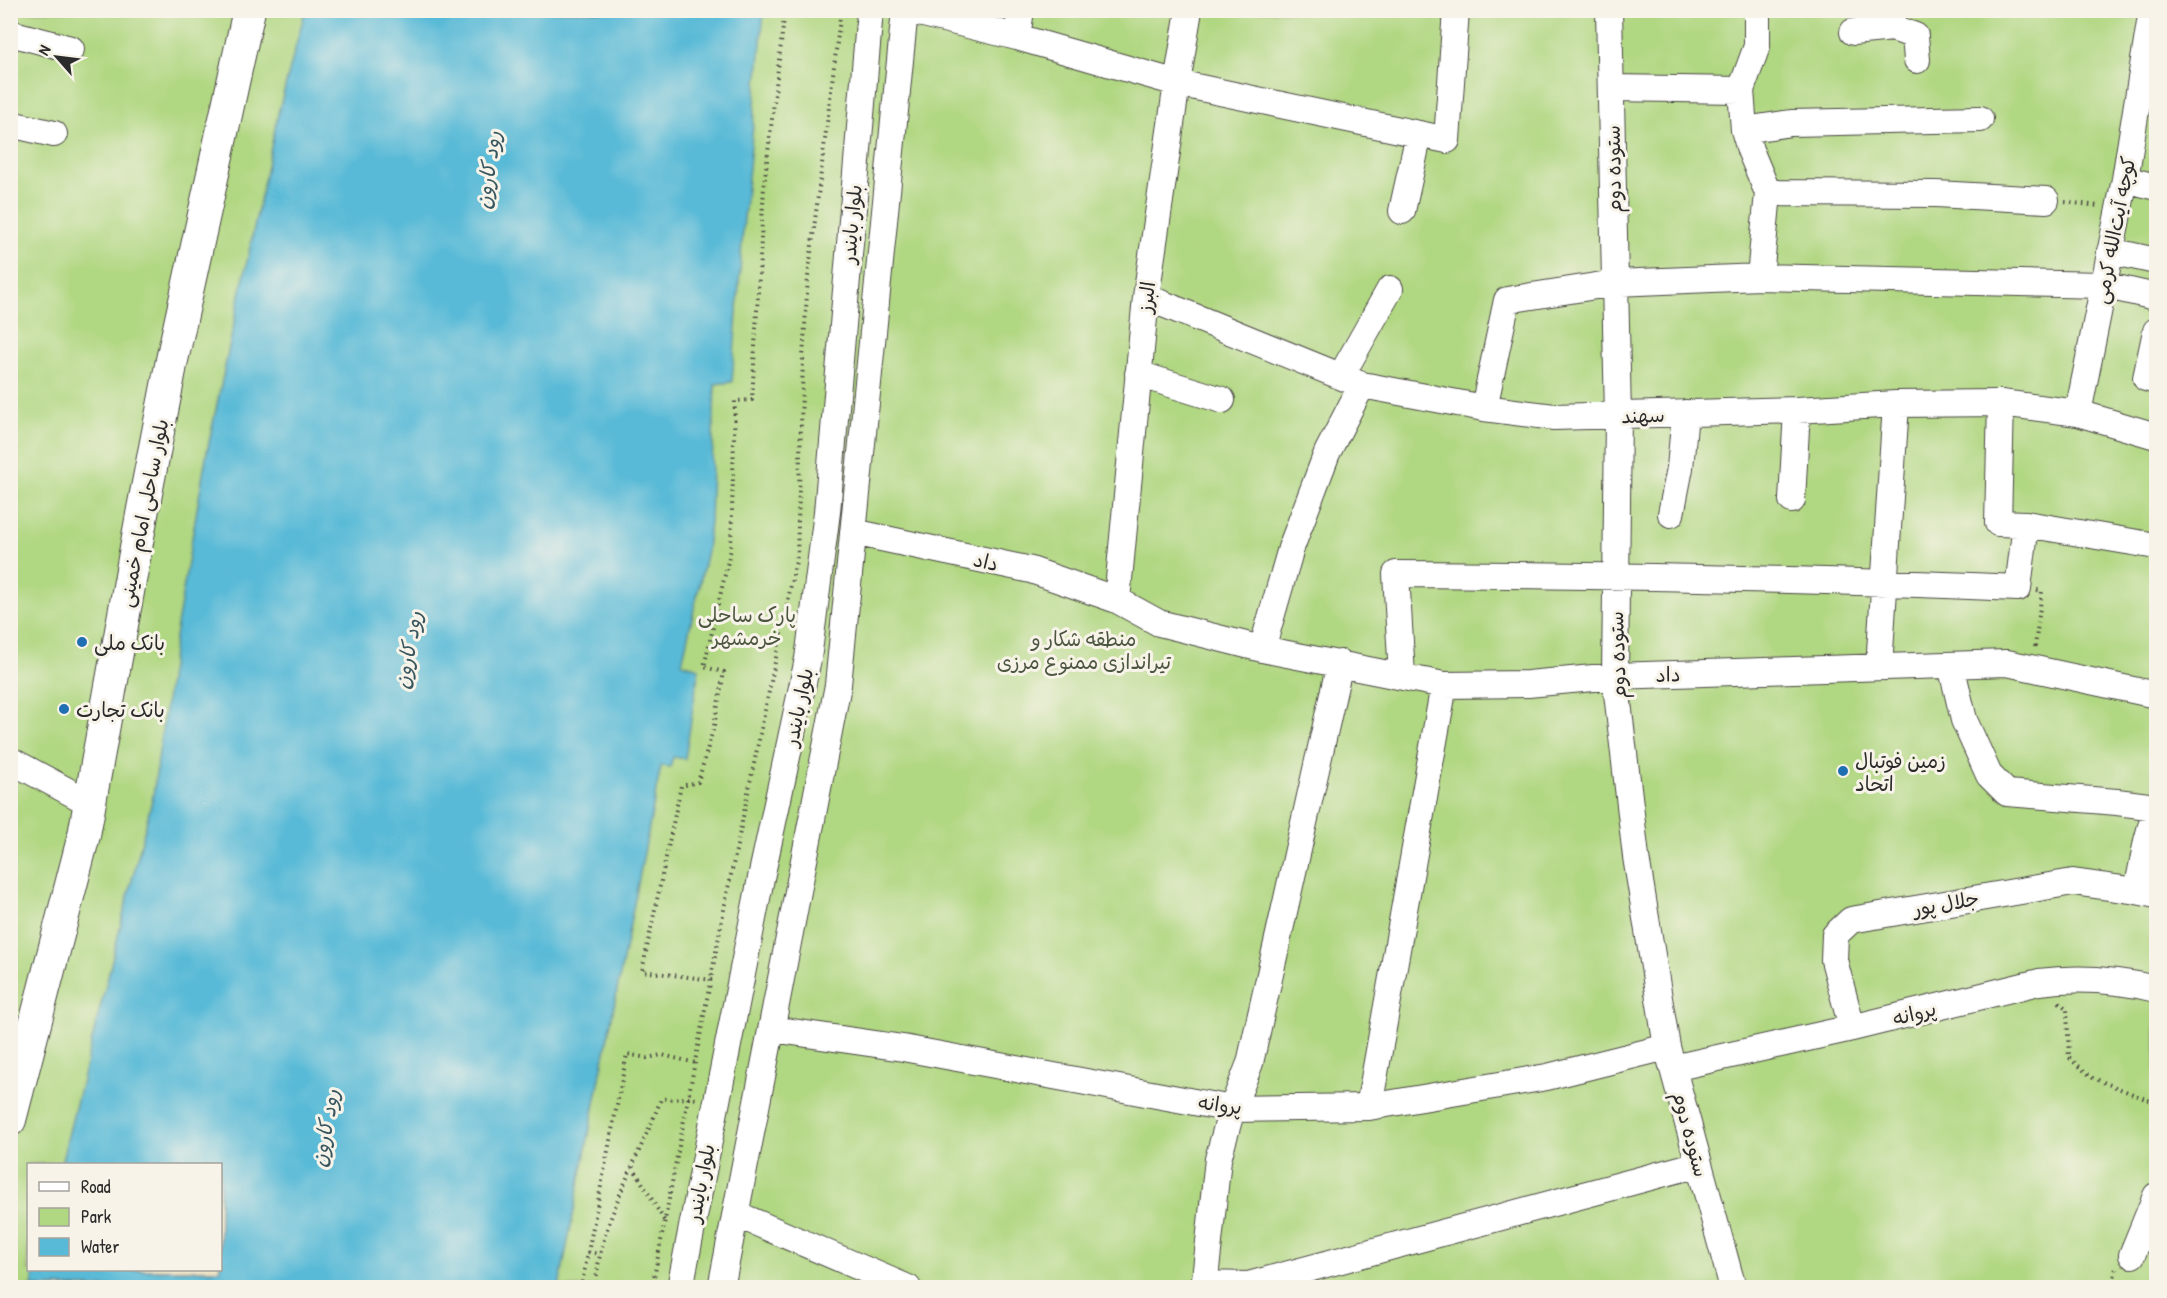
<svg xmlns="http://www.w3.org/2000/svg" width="2167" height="1298" font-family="'Patrick Hand','Playpen Sans Arabic',sans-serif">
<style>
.green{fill:#b0d781;stroke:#6e8156;stroke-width:1.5;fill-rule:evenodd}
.water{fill:#58bad7;stroke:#427281;stroke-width:1.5}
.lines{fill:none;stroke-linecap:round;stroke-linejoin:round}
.minor-casing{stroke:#484642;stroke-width:28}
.major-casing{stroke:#484642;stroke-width:34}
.path{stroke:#484642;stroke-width:4;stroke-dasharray:1.5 4.5;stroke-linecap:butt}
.minor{stroke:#fff;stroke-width:26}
.major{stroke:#fff;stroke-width:32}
.poi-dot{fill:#1f6fb2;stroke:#f7f3e8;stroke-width:2}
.labels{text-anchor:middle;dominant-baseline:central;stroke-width:6;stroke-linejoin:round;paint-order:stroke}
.street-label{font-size:20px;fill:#2b2b2b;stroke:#f7f3e8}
.park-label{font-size:20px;fill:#4c5640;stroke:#f7f3e8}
.poi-label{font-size:20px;fill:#2b2b2b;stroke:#f7f3e8;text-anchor:start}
.water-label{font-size:21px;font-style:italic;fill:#38565f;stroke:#f7f3e8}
</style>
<rect width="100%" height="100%" fill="#f7f3e8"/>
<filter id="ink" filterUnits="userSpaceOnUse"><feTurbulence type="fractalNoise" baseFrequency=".0167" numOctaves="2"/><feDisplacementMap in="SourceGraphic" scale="12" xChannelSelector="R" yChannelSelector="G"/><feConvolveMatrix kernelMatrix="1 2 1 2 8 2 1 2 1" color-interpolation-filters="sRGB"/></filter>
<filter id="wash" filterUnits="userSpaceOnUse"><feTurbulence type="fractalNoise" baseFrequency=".008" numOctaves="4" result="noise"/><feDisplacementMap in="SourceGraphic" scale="24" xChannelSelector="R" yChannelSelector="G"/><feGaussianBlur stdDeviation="1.35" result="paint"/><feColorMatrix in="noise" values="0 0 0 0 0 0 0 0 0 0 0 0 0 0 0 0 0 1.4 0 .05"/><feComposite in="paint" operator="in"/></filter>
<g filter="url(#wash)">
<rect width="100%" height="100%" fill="#ece1c1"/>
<path class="green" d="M10 11H2156V1287H11ZM28 1164H220V1270H28Z"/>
<path class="water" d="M305 11H764L743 229 732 382 715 384 710 522 707 551 682 663 699 668 685 759 673 757 670 767 661 766 559 1287H32L35 1270H220V1164H61L153 796 175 637 206 457 278 114Z"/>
</g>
<g filter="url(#ink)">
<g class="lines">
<g class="minor-casing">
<path id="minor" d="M907 10 1017 37 1177 83 1447 140 1456 10
M1189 10 1177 83 1146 297 1117 600 1159 623 1262 649 1444 685 1528 684 1615 676 2007 663 2156 695
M1609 10 1618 416 1615 676 1636 857 1667 1047 1733 1288
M1757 10V46L1741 90 1744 130 1750 150 1768 193 1760 277
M1892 10 1893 28 1915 36 1917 60
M1853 32 1893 28
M10 33 71 49
M1017 37 1021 10
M1611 88 1741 90
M10 124 54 134
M1744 130 1791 123 1980 119
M2125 179 2156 187
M1768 193 1936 194 2046 200
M1402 211 1419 134
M2110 251 2156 261
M1146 297 1362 385 1484 408 1554 417 1797 410 1896 404 2001 403 2078 413 2156 436
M2156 331 2146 378 2156 381
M1138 374 1222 400
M1341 376 1390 289
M2001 403 1998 523 2026 524
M1484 408 1507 300 1615 283 1760 277 2103 285 2156 297
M2078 413 2125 179 2152 10
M1792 500 1797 410
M1671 514 1680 468 1685 413
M853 532 1031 570 1117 600
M1262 649 1291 548 1327 453 1362 385
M1951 665 1964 720 1989 775 2007 793 2117 802 2156 807
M1879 667 1896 404
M1402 676 1396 574C1604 575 1811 579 2018 588L2026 524 2156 546
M10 760 90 803
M2137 891 2147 841 2156 808
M1852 1028 1834 960 1835 935 1851 920 2073 882 2137 891 2156 895
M772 1029 903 1048 1232 1109 1369 1107 1547 1077 1667 1047
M1673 1068 1852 1028 2039 982C2078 977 2118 980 2156 989
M1369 1107 1444 685
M736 1214 908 1288
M2132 1255 2156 1196
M1204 1284 1248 1285 1699 1164
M680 1288 761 878 808 659 827 512 870 10
M721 1288 838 685 905 10
M1204 1288 1218 1159 1232 1109 1250 1063 1340 663"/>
</g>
<g class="major-casing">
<path id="major" d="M10 1120 84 835 143 509 172 360 249 10"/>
</g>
<path class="path" d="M2065 202 2099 206
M2035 647 2042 591 2037 590
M712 980 642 971 681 786 698 782 714 726 724 672 704 667 731 548 735 401 752 400 764 186 785 10
M2059 1002 2067 1009 2069 1058 2093 1078 2153 1102 2156 1105
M633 1167 665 1222
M588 1252 600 1254
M581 1288 627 1054 647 1058 662 1055 696 1063
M596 1288C597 1227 640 1156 661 1099L689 1098 697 1099
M652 1288 726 899 797 556 803 358 808 277 841 10
M2112 1288 2116 1268"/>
<use href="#minor" class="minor"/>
<use href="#major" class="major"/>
</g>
</g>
<g class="poi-dot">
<circle cx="82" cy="642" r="6"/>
<circle cx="64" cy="709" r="6"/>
<circle cx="1843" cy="771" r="6"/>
</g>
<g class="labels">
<g class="street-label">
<text transform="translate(1613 169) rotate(-91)">ستوده دوم</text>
<text transform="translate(851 224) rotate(-85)">بلوار بایندر</text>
<text transform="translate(2114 230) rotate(-79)">کوچه آیت‌الله کرمی</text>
<text transform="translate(1146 297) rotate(-83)">البرز</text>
<text transform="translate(1643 415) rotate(-2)">سهند</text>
<text transform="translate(143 513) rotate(-79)">بلوار ساحلی امام خمینی</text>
<text transform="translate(986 561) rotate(12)">داد</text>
<text transform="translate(1617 655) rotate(-92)">ستوده دوم</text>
<text transform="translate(1668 674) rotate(-2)">داد</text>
<text transform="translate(798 707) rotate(-78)">بلوار بایندر</text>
<text transform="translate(1946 903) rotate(-10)">جلال پور</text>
<text transform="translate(1914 1013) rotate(-14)">پروانه</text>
<text transform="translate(1220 1104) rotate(7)">پروانه</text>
<text transform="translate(1691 1134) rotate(75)">ستوده دوم</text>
<text transform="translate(700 1183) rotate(-79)">بلوار بایندر</text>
</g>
<g class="park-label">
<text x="747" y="614">پارک ساحلی<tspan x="747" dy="23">خرمشهر</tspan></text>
<text x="1084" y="638">منطقه شکار و<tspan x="1084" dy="23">تیراندازی ممنوع مرزی</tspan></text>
</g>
<g class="poi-label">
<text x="94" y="642">بانک ملی</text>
<text x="76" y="709">بانک تجارت</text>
<text x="1855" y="760">زمین فوتبال<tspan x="1855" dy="23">اتحاد</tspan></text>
</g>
<g class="water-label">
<text transform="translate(488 170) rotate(-82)">رود کارون</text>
<text transform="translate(408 650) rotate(-80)">رود کارون</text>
<text transform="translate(325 1128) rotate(-80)">رود کارون</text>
</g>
</g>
<rect width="2167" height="1298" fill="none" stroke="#f7f3e8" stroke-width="36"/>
<rect x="27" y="1163" width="195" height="108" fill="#f7f3e8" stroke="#a5a39c" stroke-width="1.5"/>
<rect x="39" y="1182" width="30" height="9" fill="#ffffff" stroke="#a5a39c" stroke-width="1.5"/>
<text x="81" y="1193" font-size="18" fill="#2b2b2b">Road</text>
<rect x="39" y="1208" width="30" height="18" fill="#b0d781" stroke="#a5a39c" stroke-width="1.5"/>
<text x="81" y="1223" font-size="18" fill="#2b2b2b">Park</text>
<rect x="39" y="1238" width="30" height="18" fill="#58bad7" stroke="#a5a39c" stroke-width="1.5"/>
<text x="81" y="1253" font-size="18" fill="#2b2b2b">Water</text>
<g transform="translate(57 57) rotate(298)" stroke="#f7f3e8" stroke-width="4.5" paint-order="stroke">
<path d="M0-4.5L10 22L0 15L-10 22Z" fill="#2b2b2b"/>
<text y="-9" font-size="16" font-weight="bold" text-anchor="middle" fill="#2b2b2b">N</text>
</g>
</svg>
